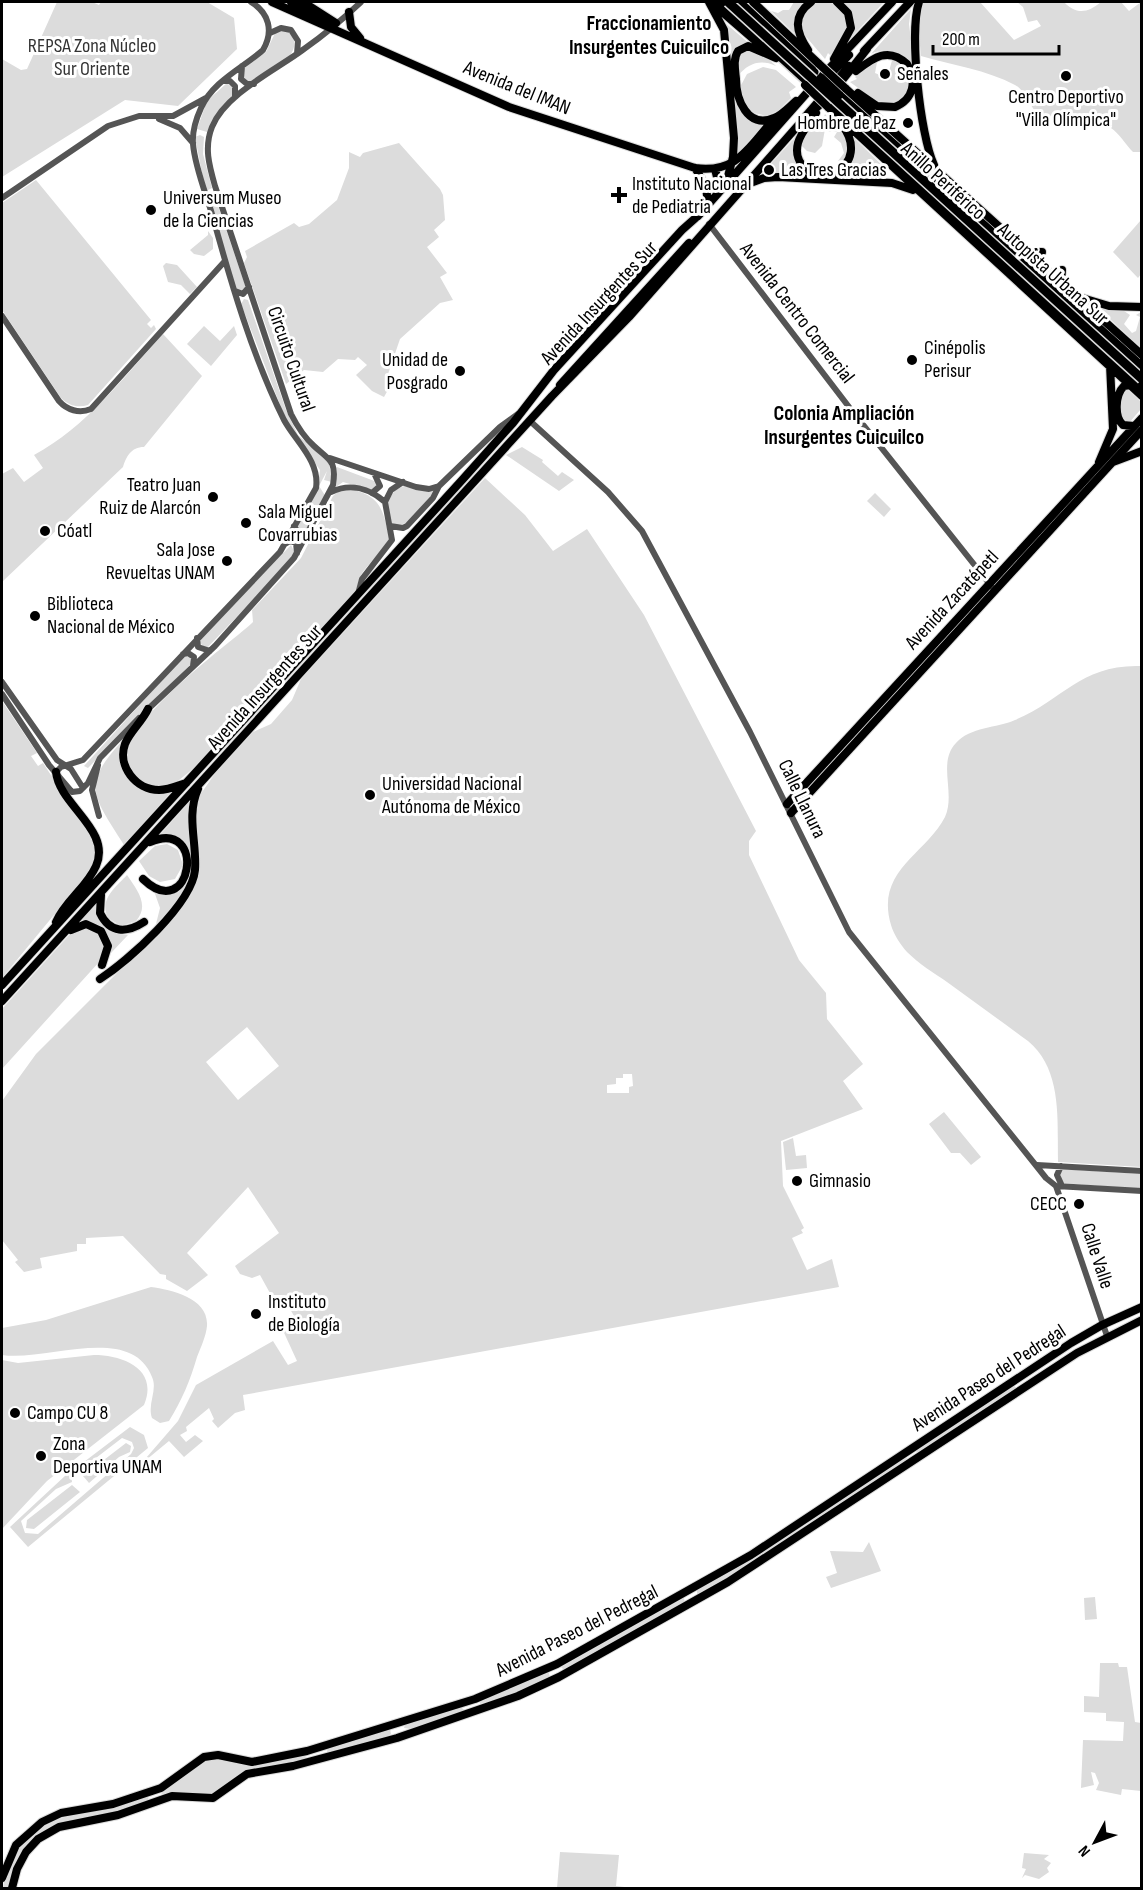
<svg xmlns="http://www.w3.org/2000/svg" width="1143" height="1890" font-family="'Sofia Sans Condensed',sans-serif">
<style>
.green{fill:#dcdcdc;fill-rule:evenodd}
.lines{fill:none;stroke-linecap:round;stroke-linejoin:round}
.major-casing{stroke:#dbdbdb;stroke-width:10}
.highway-casing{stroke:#dbdbdb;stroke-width:12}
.minor{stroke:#555;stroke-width:6}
.major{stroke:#000;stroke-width:8}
.highway{stroke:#000;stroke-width:9}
.major-bridge-casing{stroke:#dbdbdb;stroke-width:10;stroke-linecap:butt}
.highway-bridge-casing{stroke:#dbdbdb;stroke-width:12;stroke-linecap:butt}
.major-bridge{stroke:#000;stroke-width:8}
.highway-bridge{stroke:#000;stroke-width:9}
.poi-dot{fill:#000;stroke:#fff;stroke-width:2}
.labels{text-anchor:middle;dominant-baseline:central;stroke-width:6;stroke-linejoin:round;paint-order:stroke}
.park-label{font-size:20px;fill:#333;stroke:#fff}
.poi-label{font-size:20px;fill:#000;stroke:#fff;text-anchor:start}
.street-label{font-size:20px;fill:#000;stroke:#fff}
.neighbourhood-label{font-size:21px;font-weight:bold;fill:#000;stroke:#fff}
</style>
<rect width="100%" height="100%" fill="#fff"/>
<path class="green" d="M57 2H92L99 5 101 2H207L234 18 237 49 178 106 125 100 2 177V59L21 70 27 69Z
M794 2H807L797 36 771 11 778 13 783 10H789Z
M819 2C838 1 844 9 850 26L840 46 830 55 828 53 825 59 802 32 801 17 812 4Z
M842 2H884L849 40 853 16Z
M922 2H980L1014 40 1041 26 1037 20 1028 22 1023 7 1017 2H1064C1076 15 1088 13 1101 2H1121L1129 11 1141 2V152H1133C1126 145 1119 133 1111 128 1100 119 1067 131 1048 123 1032 116 1028 92 1015 85 987 70 952 65 921 56L917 14Z
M911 9 909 24 915 72C907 55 890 44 871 54Z
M723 21 751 45 740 47C737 68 725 102 747 117 752 121 759 121 764 125L735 156Z
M276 31H288C311 51 266 80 246 82L242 70 266 52Z
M750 49 763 54 776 66C761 59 748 63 738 76L740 53Z
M878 57 875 73 887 78 893 57C912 69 916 90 895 103L876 101 850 82 857 79 855 77Z
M763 67 776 70 796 87 789 92 791 98 779 110 767 116 749 112 739 89 747 74Z
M227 83 233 88 234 94 218 112 207 132 197 129 207 101Z
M825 114 847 137 848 155 837 169 838 161 844 153 841 143 834 137 837 132H829L825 129 822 146 815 153 807 151 801 145 805 133 817 119 822 121Z
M798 134 795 153 819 177 773 173 768 167Z
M200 135 204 137 203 154 212 188 208 190 205 189 195 137Z
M853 137 883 166 877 178H828L854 152Z
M399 143 440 189 443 195 445 220 434 230 439 237 427 247 447 273 440 277 453 300 440 303 400 339 387 377 389 388 384 397 372 391 356 375 367 365 358 357 355 360 338 359 323 372 304 370 286 384 244 263 247 257 245 251 294 223 299 227 309 224 337 200 349 168V152L360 157 363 153Z
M36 180 151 320 147 324 151 328 154 325 156 329 88 405C78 408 69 406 61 398L2 310V203Z
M215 197 246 288 245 292 236 290 209 201Z
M1141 220V274L1138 278 1113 252Z
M208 231 213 238V249L204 256 194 254 190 250 208 235Z
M166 263 177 265 197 287 190 294 181 285 168 282 163 266Z
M244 299 248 300 286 410 298 435 329 463 332 482 324 480 327 471 319 486 326 497 306 533H300L297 528 318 487 320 470 293 432 282 410 241 304Z
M1096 306 1124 311 1130 315 1124 324 1132 333 1136 331 1140 317 1136 315 1141 312V348Z
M204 326 220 341 234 326 237 335 211 366 187 344Z
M163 334 202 376 144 447C131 447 126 457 123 467L2 582V474L13 468 24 482 43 468 34 455C86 427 123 378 163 334Z
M1126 388 1141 402V409L1129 423 1124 422C1118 411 1119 398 1126 388Z
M522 447 543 460 542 462 558 476 562 472 574 480 559 491 506 455Z
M337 467 377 482 378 487 374 491 343 482 336 487Z
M485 478 525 515 553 551 587 529 644 615 756 831 749 841V855L799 960 826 993 827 1019 863 1064 843 1081 863 1109 781 1141 783 1186 804 1228 801 1230 803 1233 792 1238 807 1270 832 1259 839 1287 243 1395 245 1410 235 1413 218 1428 212 1421 214 1419 209 1408 186 1427 187 1431 180 1435 186 1442 195 1435 203 1441 184 1457 169 1441 140 1465 178 1421 196 1385 273 1341 288 1365 297 1361 280 1324 294 1316 282 1295H271L260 1275 252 1278 240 1274 235 1266 279 1233 248 1187 187 1253 208 1275 187 1291 166 1279V1275L160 1274 123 1236 86 1238V1244H77V1251L40 1258 42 1268 24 1272 15 1262 18 1260 2 1240V1101L36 1054 152 938 191 895 199 866 196 807 200 795 216 772 253 732 271 724 292 700 301 679ZM247 1027 279 1066 238 1100 206 1062ZM623 1074H632L633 1086 629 1087V1093H607V1085L616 1084V1078H623Z
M404 486 433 491V494C423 505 408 532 391 523L386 504 395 490Z
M347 488C382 496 382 508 390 540 382 553 369 562 361 575 358 580 358 586 355 592 347 605 303 652 290 663 286 667 279 668 275 672 265 679 254 692 247 702 241 709 237 717 233 725 226 738 185 779 171 785 160 789 150 788 141 782 81 746 230 645 253 622L252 610 301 558 333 496 338 491Z
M875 493 891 509 884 517 867 501Z
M291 545 295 553 292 559 206 649 198 641Z
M185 655 190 657 191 664 88 768 84 766Z
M1141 666V1167L1058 1162C1057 1121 1063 1070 1028 1041 1001 1021 974 1002 947 982 934 973 919 964 907 952 900 944 894 935 891 925 875 871 925 855 945 817 956 793 937 763 956 743 970 727 997 728 1015 720 1063 700 1081 664 1141 666Z
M2 701 37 753 31 756 38 766 43 763 93 839 96 850 91 870 2 978Z
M124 739C113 778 135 793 171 792L124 845C93 795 80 786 124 739Z
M191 800V854L182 842 159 836Z
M167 844 178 850 183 865 175 879 160 882 149 876 139 861 155 846Z
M192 874 181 898 156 924 160 908 154 891 178 889Z
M127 875C137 890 150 905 136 921L121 926 108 918C99 899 115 888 127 875Z
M95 904C100 923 107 935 128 935L111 953C114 933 96 919 77 923Z
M81 928H90L99 933 105 952 100 961 2 1069V1009L71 933Z
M944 1112 981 1157 971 1165 960 1153H951L929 1124Z
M793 1138 796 1156 806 1155 807 1168 786 1170 783 1142Z
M1060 1169 1141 1174V1189L1061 1183Z
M151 1287C172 1290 209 1298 207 1326 206 1336 201 1347 197 1357 190 1381 182 1400 169 1421L160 1423 152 1418C147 1404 158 1390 152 1377 131 1323 46 1362 2 1355V1328L46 1320Z
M94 1355C123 1355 159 1369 144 1405L47 1481 2 1529V1360L18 1363Z
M1013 1385 1018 1389 917 1454 916 1449Z
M130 1427 144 1435 148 1448 28 1547 10 1527 66 1475H71L72 1482 56 1489 21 1521 25 1533 38 1534 131 1454 134 1448 132 1442 122 1438 79 1471 76 1468Z
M126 1443 131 1446 130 1452 119 1457 89 1483 83 1476Z
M906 1456 908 1461 815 1523 812 1521V1517Z
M72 1485 80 1492 34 1529 26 1528 27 1520Z
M795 1529 798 1532 752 1564 697 1594V1590Z
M869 1542 881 1571 831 1588 826 1577 837 1573 830 1551 863 1552Z
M1095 1597 1097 1619 1085 1620 1084 1598Z
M684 1598 685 1603 564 1670 561 1667Z
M1100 1663H1118L1119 1667H1127L1135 1722 1141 1723V1791L1122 1789 1121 1795 1096 1790 1099 1783 1095 1773 1091 1772 1094 1785 1081 1788 1083 1740 1123 1741 1124 1722 1106 1721V1713L1084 1712V1696L1099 1697Z
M546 1673H549L550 1678 519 1692 480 1704V1701Z
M461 1707 465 1711 411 1729 404 1728 405 1724Z
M390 1729 391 1734 387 1737 327 1752 328 1747Z
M305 1754 306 1760 243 1773 233 1778 220 1792 209 1797 182 1792 164 1796 161 1793 198 1762 215 1757 240 1763Z
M147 1797 150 1800C139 1805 127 1810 115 1813 59 1826 25 1823 9 1888H3C14 1810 88 1815 147 1797Z
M560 1852 619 1855 616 1886 633 1888H557Z
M1024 1853 1049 1855 1044 1859 1051 1863 1047 1868 1049 1872 1039 1879 1025 1875 1022 1878 1026 1869 1022 1868Z"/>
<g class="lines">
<g class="major-casing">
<path id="major" d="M272 2 509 107 695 168C738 174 749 146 775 118
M291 2 323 21
M303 2 336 23
M709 2 724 30 734 138 733 157 726 184
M753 2 819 64
M919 2C909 32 920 135 934 165
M714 5 766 50
M349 12 351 27 360 38
M808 50C796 32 792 16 811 2
M864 51 910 2
M776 58 748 46 738 51C733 59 735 69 736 79 736 98 747 130 774 118 782 115 789 107 796 101
M834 59 851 28 848 13 837 2
M856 71C873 58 888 46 907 64 917 81 914 99 895 107L877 106 858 93
M823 75 892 2
M826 79 849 55
M836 88 867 49
M845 88 1142 355
M828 107 1142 396
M816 113C810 123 801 132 798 143 792 165 814 180 834 174 854 163 856 143 842 125
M804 118 849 66
M695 168 706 186 708 205
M745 185 764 178 778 177 892 183 913 190
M706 188 713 187 718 181 715 169
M698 216 813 86
M1026 252H1042
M1061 283 1062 270
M1079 297 1109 306 1142 307
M560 385 689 243
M1130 385 1124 386C1115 395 1114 417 1123 425L1134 426
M1099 462 1113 429 1110 365
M1113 462 1142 451
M148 709C142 722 130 731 125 744 117 766 136 790 159 790 168 790 177 786 186 783
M787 804 1142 418
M791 813 1142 430
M143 879C192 926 208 817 150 842
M101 895 100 913C110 934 127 933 144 922
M56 922C65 901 87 887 96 866 112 830 59 805 56 772
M71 930 86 924 101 931 108 946 102 965
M100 979C128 961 192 904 195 870 197 842 186 816 198 789
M2 985 463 479 513 423 554 370 682 230 700 214
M2 1001 552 396 629 317 802 121 826 99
M2 1878 16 1845 42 1822 61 1813 113 1804 161 1788 204 1757 218 1755 252 1762 307 1751 475 1699 557 1664 751 1555 1071 1343 1102 1325 1142 1307
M12 1888 17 1869 26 1852 38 1839 59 1827 118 1815 172 1796 213 1798 247 1774 293 1766 397 1738 518 1696 559 1677 728 1582 1077 1353 1142 1320"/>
</g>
<g class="highway-casing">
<path id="highway" d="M721 2 806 80
M739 2 814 72
M839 95 1142 367
M831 103 1142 388"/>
</g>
<path class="minor" d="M270 33 281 28 291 30 298 41 297 54
M242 66 241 79 247 84H254
M223 81H230L235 86V97
M159 119 180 128 193 143
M2 198 108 126 139 116H173L206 98
M709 224 849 407 992 587
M235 291 243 294 249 287
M2 316 59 401C67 410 79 414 91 409L225 261
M530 421 608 492 642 531 750 732 849 932 1046 1178 1056 1186
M330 458 416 487 429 489 439 486 500 427 518 414
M331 492C350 483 369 488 385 502L392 540 362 579 358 594
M372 493 380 486 374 473
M385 502 391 490 403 482
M294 526 299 534 309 533
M390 526 403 528 407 526 433 498 439 486
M285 544 290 541 296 543 297 553
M197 638 198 647 210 651
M183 654 188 653 194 657 193 666
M2 682 57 760 71 769 83 788
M2 694 49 765 72 792 80 791 88 783 100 758 139 718
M146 711 215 646 294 558 333 485C337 460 329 460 314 446 304 437 297 426 291 414L215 186C209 165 204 147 212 127 225 94 276 70 304 49 324 35 343 19 361 2
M98 765 92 790 99 816
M56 772 61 767 83 760 280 552 316 488C320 461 296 442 284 420 252 355 231 283 212 214 205 191 195 167 193 144 192 132 196 119 201 108 213 81 243 68 263 50 274 31 269 13 251 2
M1037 1165 1142 1171
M1061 1166 1057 1175 1062 1186
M1056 1186 1107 1336
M1056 1186 1142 1191"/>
<use href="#major" class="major"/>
<use href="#highway" class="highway"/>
<g class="major-bridge-casing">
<path id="major-bridge" d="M819 64 845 88
M805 85 828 107"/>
</g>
<g class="highway-bridge-casing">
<path id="highway-bridge" d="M728 2 1142 379
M821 78 839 95"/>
</g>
<use href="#major-bridge" class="major-bridge"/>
<use href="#highway-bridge" class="highway-bridge"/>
</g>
<g class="poi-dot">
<circle cx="885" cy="74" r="6"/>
<circle cx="1066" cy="76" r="6"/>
<circle cx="908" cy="123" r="6"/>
<circle cx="769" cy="170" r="6"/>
<path d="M616 186h6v6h6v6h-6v6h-6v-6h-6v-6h6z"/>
<circle cx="151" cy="210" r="6"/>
<circle cx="912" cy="360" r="6"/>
<circle cx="460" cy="371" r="6"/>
<circle cx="213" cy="497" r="6"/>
<circle cx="246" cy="523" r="6"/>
<circle cx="45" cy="531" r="6"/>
<circle cx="227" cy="561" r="6"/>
<circle cx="35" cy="616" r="6"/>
<circle cx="370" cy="795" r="6"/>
<circle cx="797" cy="1181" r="6"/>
<circle cx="1079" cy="1204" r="6"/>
<circle cx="256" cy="1314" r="6"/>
<circle cx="15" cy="1413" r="6"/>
<circle cx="41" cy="1456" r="6"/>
</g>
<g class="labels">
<g class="park-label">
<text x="92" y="46">REPSA Zona Núcleo<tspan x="92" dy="23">Sur Oriente</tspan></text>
</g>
<g class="poi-label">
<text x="897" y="74">Señales</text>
<text x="1066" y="97" text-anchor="middle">Centro Deportivo<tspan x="1066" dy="23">"Villa Olímpica"</tspan></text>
<text x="896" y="123" text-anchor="end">Hombre de Paz</text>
<text x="781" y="170">Las Tres Gracias</text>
<text x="632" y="184">Instituto Nacional<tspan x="632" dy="23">de Pediatria</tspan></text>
<text x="163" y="198">Universum Museo<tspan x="163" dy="23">de la Ciencias</tspan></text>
<text x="924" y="348">Cinépolis<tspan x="924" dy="23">Perisur</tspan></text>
<text x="448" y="360" text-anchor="end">Unidad de<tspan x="448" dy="23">Posgrado</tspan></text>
<text x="201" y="485" text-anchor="end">Teatro Juan<tspan x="201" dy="23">Ruiz de Alarcón</tspan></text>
<text x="258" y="512">Sala Miguel<tspan x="258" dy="23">Covarrubias</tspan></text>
<text x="57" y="531">Cóatl</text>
<text x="215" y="550" text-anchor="end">Sala Jose<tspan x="215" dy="23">Revueltas UNAM</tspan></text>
<text x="47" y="604">Biblioteca<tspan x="47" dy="23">Nacional de México</tspan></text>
<text x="382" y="784">Universidad Nacional<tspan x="382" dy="23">Autónoma de México</tspan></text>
<text x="809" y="1181">Gimnasio</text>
<text x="1067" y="1204" text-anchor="end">CECC</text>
<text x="268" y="1302">Instituto<tspan x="268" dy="23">de Biología</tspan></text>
<text x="27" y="1413">Campo CU 8</text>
<text x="53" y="1444">Zona<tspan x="53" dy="23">Deportiva UNAM</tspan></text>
</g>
<g class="street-label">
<text transform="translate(517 88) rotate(22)">Avenida del IMAN</text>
<text transform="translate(943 181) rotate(42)">Anillo Periférico</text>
<text transform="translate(1053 274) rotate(42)">Autopista Urbana Sur</text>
<text transform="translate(599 303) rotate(-47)">Avenida Insurgentes Sur</text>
<text transform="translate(797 313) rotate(52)">Avenida Centro Comercial</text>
<text transform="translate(291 359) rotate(71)">Circuito Cultural</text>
<text transform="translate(952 600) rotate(-47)">Avenida Zacatépetl</text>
<text transform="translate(265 687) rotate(-48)">Avenida Insurgentes Sur</text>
<text transform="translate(802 799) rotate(64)">Calle Llanura</text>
<text transform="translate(1097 1256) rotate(72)">Calle Valle</text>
<text transform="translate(989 1378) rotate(-33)">Avenida Paseo del Pedregal</text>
<text transform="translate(577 1631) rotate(-27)">Avenida Paseo del Pedregal</text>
</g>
<g class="neighbourhood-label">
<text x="649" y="23">Fraccionamiento<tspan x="649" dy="24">Insurgentes Cuicuilco</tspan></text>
<text x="844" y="413">Colonia Ampliación<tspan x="844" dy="24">Insurgentes Cuicuilco</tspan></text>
</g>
</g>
<rect width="1143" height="1890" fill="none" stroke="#000000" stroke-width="6"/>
<g transform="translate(1095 1842) rotate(229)" stroke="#ffffff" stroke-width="4.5" paint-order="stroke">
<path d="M0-4.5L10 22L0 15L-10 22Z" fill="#000000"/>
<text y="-9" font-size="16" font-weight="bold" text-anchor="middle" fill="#000000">N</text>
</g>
<path d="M933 45v9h126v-9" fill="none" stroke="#000000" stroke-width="3"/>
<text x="942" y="45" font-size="18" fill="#000000" stroke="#ffffff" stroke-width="4.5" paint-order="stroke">200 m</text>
</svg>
